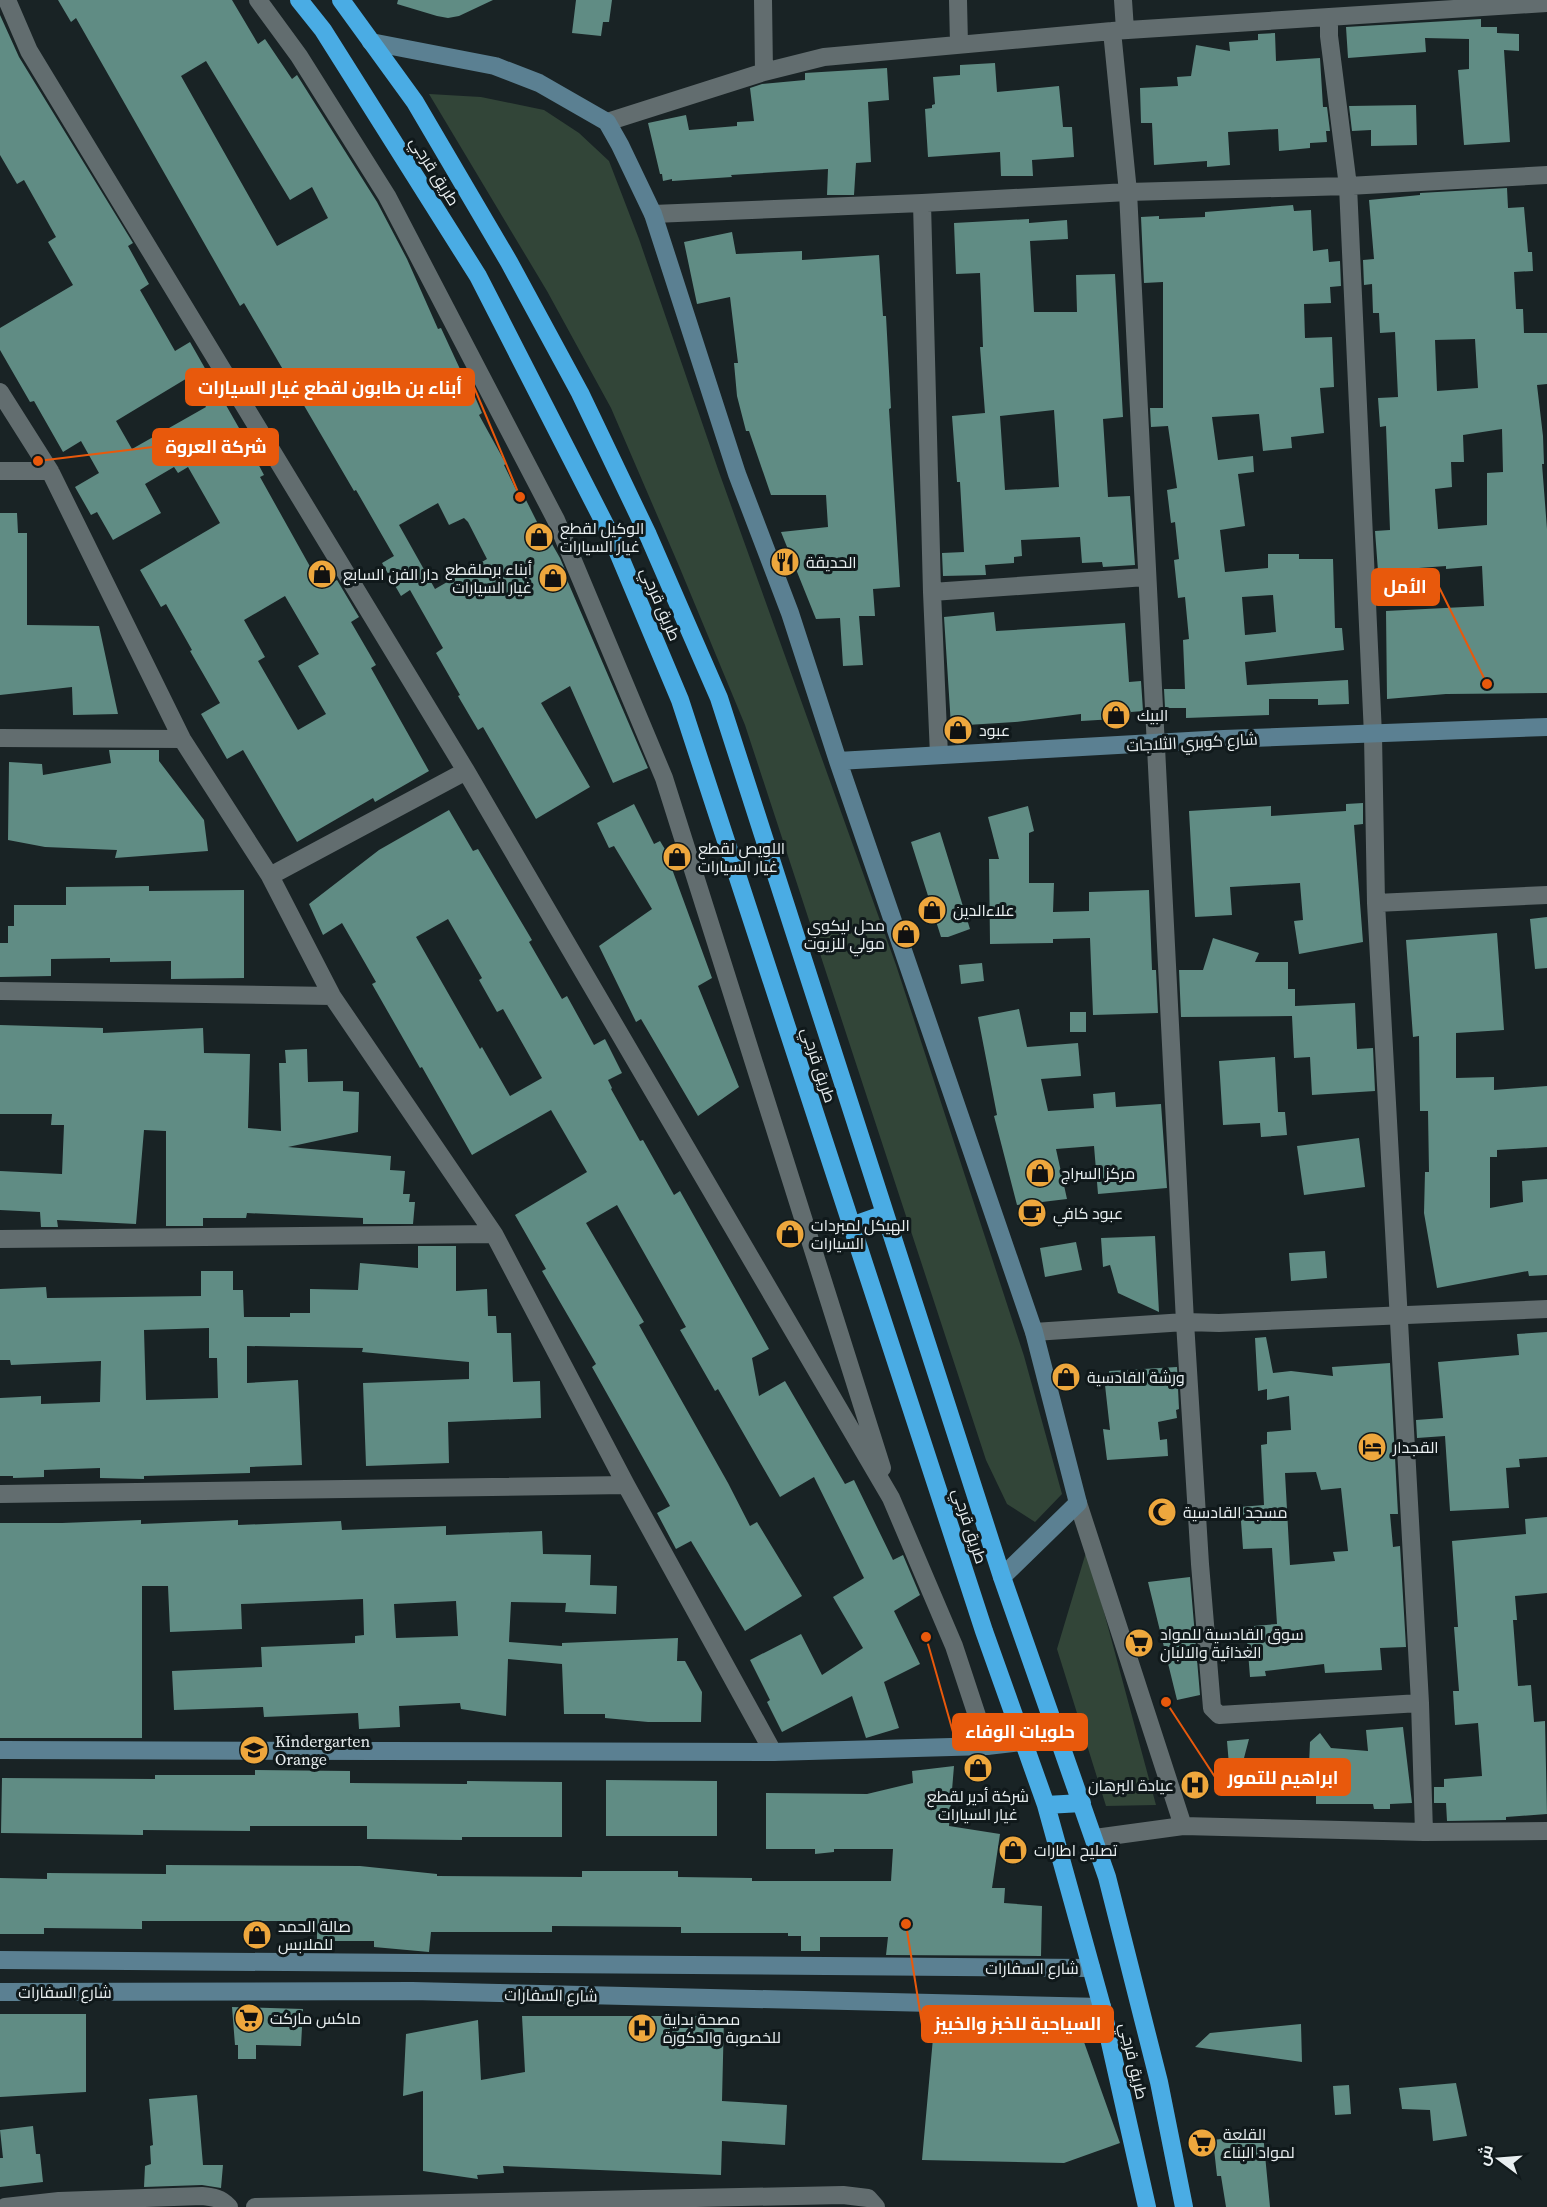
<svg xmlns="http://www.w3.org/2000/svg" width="1547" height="2207" font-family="'Source Serif 4',Cairo,serif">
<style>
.green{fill:#324538}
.building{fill:#608c84;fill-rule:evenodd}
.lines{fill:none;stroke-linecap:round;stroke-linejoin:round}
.street{stroke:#626d6f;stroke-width:18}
.secondary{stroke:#5b8092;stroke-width:18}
.highway{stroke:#4aace4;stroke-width:18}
.labels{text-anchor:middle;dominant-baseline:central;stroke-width:6;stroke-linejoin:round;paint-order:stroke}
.street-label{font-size:16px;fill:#e8eef0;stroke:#10191b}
.poi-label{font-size:16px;fill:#e8eef0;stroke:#10191b;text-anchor:start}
.leader{fill:none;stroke:#e8590c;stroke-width:2}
.callout-dot{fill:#e8590c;stroke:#10191b;stroke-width:2}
.callout{fill:#e8590c;stroke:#e8590c;stroke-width:2}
.callout-label{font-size:18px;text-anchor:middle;font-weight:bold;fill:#fff}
</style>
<rect width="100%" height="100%" fill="#192325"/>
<path class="green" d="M429 94 481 97 544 110 579 133 609 161 639 239 719 472 896 965 1024 1356 1062 1494 1035 1522 1007 1504 986 1460 745 725 679 566 611 408 547 291Z
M1087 1549 1156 1805 1106 1806 1057 1649Z"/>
<path class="building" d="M58 0H232L258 44 265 39 292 79 297 75 377 202 407 259 438 329 441 328 466 382 468 381 482 413 479 415 506 464 504 465 521 500 525 498 549 546 552 544 560 558 566 572 564 573 648 768 613 783 570 686 541 703 590 787 536 819 483 727 478 730 458 696 460 695 436 653 443 648 410 590 401 596 382 563 394 556 356 490 354 491 244 303 240 306 76 18 71 22ZM206 61 290 200 312 187 328 218 277 246 181 76ZM438 503 449 525 464 518 468 522 487 559 435 589 399 525Z
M398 0H493L459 16 448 18 437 16 397 4Z
M576 0H612L609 22H603L601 36 572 33Z
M0 15 19 57 133 243 128 246 149 284 140 290 175 351 190 342 243 435 264 475 260 477 322 588 337 580 359 617 351 622 376 665 371 668 429 771 375 802 373 798 297 842 243 750 227 759 201 714 220 703 190 651 192 650 166 604 161 607 140 570 220 523 188 467 178 473 174 467 145 484 161 513 113 540 97 512 91 515 75 487 99 473 81 441 63 452 34 401 30 402 0 350V328L73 285 48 242 56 237 24 180 17 184 0 155ZM189 377 206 407 132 449 116 421ZM285 596 319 654 298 666 326 714 298 730 258 661 265 657 244 620Z
M1481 19V27H1497V33L1519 34V51L1504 50 1510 142 1464 145 1458 70 1469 69V39L1425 38 1426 52 1348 58 1346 27Z
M1275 33 1276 61 1320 58 1323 107H1327L1330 131H1326L1327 142 1310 143V148L1279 151 1278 129 1228 132 1230 165 1207 167V161L1154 165 1152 123H1141L1140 88 1178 86 1177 77 1191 76 1196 45 1230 51 1229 42 1258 40V34Z
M995 63 997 92 1059 86 1063 127H1072L1074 157 1032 160 1033 176H1001L1000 152 928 157 925 109 932 108V105L935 104 933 77 960 75V65Z
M887 68 889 100 868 102 871 162 856 163 854 195H827L828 169 731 175 732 177 672 181V179L663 181 662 174H660L648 123 686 115 689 130 737 126V122L754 121 750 88 762 84 805 80V73Z
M1416 105 1417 145 1371 146V130L1352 131 1349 106Z
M1507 188 1508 208 1524 207 1528 252H1532L1533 271 1514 272 1516 309H1523L1524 333H1547V384L1537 385 1543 436 1544 464H1542L1547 529V693L1446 694 1387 699 1386 611 1484 606 1482 566 1446 569V566L1378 571 1375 531 1390 530 1386 426 1380 427 1378 398 1398 397 1395 332 1380 333 1379 313H1373L1372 284 1364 285 1363 260 1374 259 1369 200 1420 195V193ZM1475 339 1478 388 1437 391 1435 340ZM1502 429 1503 472 1487 473V525L1438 529 1435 489 1452 487 1451 462H1464L1463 435Z
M1293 205 1294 211 1311 210 1313 251 1328 249 1329 262 1340 261 1341 286 1330 287 1331 303 1304 304 1305 338 1332 337 1334 387 1320 388 1324 433 1291 437 1292 448 1263 451 1259 414 1212 417 1218 460 1253 456 1254 472 1238 474 1245 526 1220 530 1225 572 1268 568V554H1299V559H1333L1335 628H1342L1344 650 1245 662 1247 685 1348 680 1349 704 1318 705V699H1269V715L1186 718V708H1165L1164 689H1185L1183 640 1189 639 1185 597 1178 598 1174 560 1179 559 1175 522 1171 523 1167 490 1177 488 1168 426 1151 427 1150 408H1163V282L1144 283 1141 217 1159 216V219L1205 217V212ZM1273 595 1276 632 1245 635 1242 597Z
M1029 219V223L1067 220 1068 239 1030 241 1034 312H1077L1076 275 1115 274 1123 417 1103 419 1108 497 1130 496 1135 565 1103 567 1102 562 1082 563 1080 537 1021 540 1022 556 1014 557V563L985 565 986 575 943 576 942 553 964 552 960 482H957L952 416 985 413 980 347H983L980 273 956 274 954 223ZM1054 410 1059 487 1005 490 1000 416Z
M732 232 736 254 802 251V260L879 255 883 316H886L891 408 889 409 900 587 873 589 875 616H859L863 665 843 666 840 618 816 619 781 532 828 527 826 495H771L749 431H746L737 396 734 363H738L730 297 697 304 684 242Z
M0 513H17L18 533H27V625L99 626 118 714 73 715 72 687 0 695Z
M994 612 996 631 1125 623 1129 682 1141 681 1143 711 1131 712V716L1115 717V719L1081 721V714L1015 722 951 726 944 617Z
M109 750H159V761L204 820 208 851 115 858 117 850 45 847 8 840 9 762 42 764 43 775 111 763Z
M1363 803V824L1354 825 1363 942 1299 954 1294 921 1303 920 1300 883 1230 887 1232 915 1195 917 1189 811 1271 806V816L1346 811V804Z
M634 804 654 844 660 841 675 866 672 869 712 978 698 986 739 1087 698 1116 641 1019 636 1022 599 946 652 909 614 846 609 848 597 823Z
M1028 806 1034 831 1029 833V883H1054L1053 912 1089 911V892L1149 890 1152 970H1156L1158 1013 1093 1015 1090 938 1053 939V943L990 944 989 859H999L988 817Z
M449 810 473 851 478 849 510 903 532 940 529 942 562 999 567 996 594 1045 605 1039 622 1073 608 1080 612 1088 611 1089 640 1141 643 1140 674 1195 680 1191 769 1349 752 1358 759 1396 785 1381 845 1484 854 1480 893 1560 903 1555 920 1595 894 1611 920 1664 884 1682 899 1728 866 1738 852 1696 782 1732 767 1702 770 1700 750 1660 801 1634 822 1675 863 1648 833 1597 864 1578 814 1477 780 1497 718 1389 715 1391 680 1330 686 1327 617 1205 586 1223 644 1322 639 1325 728 1483 750 1526 757 1522 802 1596 745 1631 691 1541 676 1549 657 1513 670 1506 592 1367 596 1364 542 1271 546 1269 515 1215 587 1172 551 1110 472 1155 422 1067 420 1068 372 984 376 982 342 923 323 935 309 904 379 850ZM448 919 482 978 479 980 497 1012 503 1009 542 1078 510 1096 482 1047 480 1049 416 937Z
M940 832 970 929 948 937H941L911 842Z
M149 886V891L244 890V978L171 979V961L110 962V958L51 959V976L0 977V943H8V926H14V905H66V887Z
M1547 917V968L1535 969 1530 919Z
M1497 933 1504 1030 1456 1033V1078L1494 1077V1090L1547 1086V1147L1497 1150V1157H1490V1208L1523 1202 1522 1181 1547 1179V1275L1529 1276 1528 1271 1437 1288 1424 1213 1425 1172H1429L1428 1111H1420L1419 1036 1413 1037 1406 940Z
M1213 938 1259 953 1255 962H1288V989H1295V1006L1355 1003 1357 1049 1373 1048 1375 1091 1312 1095 1310 1057 1294 1058 1292 1016 1181 1017 1179 970H1203Z
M982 963 984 981 961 984 959 965Z
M1019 1009 1027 1047 1078 1043 1081 1076 1041 1079 1048 1111 1094 1108 1093 1094 1115 1092 1116 1107 1161 1104 1167 1188 1098 1194 1094 1146 1056 1149 1067 1199 1017 1205 994 1116 997 1115 978 1017Z
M1070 1012H1086V1032H1070Z
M0 1025 103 1028V1033L203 1028 204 1053 250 1054 248 1128 281 1131 279 1063H286L285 1050 307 1049 308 1082 343 1081V1091L359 1092 358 1132 288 1147 391 1156 390 1170 405 1171 403 1194H410L409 1202H415L413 1224H363V1218L247 1213 246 1218H203V1226H166V1131L144 1130 136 1224 57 1220 58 1227H41L40 1212 0 1210V1171L62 1174 64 1125H51L52 1114H0Z
M1275 1057 1278 1112H1285L1287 1135 1261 1137 1260 1123 1223 1125 1219 1061Z
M1359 1138 1365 1187 1304 1195 1297 1146Z
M1155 1236 1159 1312 1118 1293 1110 1265 1103 1267 1101 1238Z
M1076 1242 1082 1270 1045 1277 1040 1248Z
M418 1246H456V1291L487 1289 488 1316H496L497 1333H511L513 1382 540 1381 541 1418 448 1422 449 1463 366 1466 363 1383 469 1379V1362L362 1352 363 1348 247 1346V1383L298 1380 302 1465 250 1467V1473L144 1476V1479L100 1478V1468L44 1470V1477L13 1478V1476H0V1398L41 1396V1404L100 1402 101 1361 11 1365 10 1360H0V1289L46 1287 47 1298 201 1296V1271H233V1290H243L244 1317H290V1313H310V1289L358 1290 360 1263 418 1268ZM209 1328V1358H217L218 1398 146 1400 144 1330Z
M1325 1251 1327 1278 1291 1281 1289 1253Z
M1547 1332V1457L1519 1459 1520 1467 1506 1468 1509 1508 1450 1511 1445 1436 1417 1438 1416 1420 1443 1418 1438 1362 1519 1355 1517 1334Z
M1266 1337 1273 1373 1291 1371 1333 1376 1332 1367 1390 1363 1398 1514H1390L1393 1547 1400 1546 1406 1647 1380 1648 1382 1670 1325 1673 1324 1664 1265 1671 1266 1676 1250 1677 1247 1639H1255L1254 1626 1277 1624 1272 1548 1243 1549 1240 1507 1264 1505 1261 1445 1267 1444V1432L1291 1430 1289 1396 1267 1400V1389L1258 1391 1255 1338ZM1316 1472 1321 1490 1341 1488 1348 1551 1333 1552 1335 1561 1290 1565 1285 1473Z
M1177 1367 1179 1409 1176 1410 1177 1418 1158 1422 1160 1440 1167 1439 1168 1456 1107 1460 1103 1429 1110 1430 1104 1376 1110 1375 1109 1371Z
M1547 1517V1593L1515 1596 1517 1620H1513L1518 1686 1531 1685 1534 1722 1545 1721 1547 1814 1506 1817V1820L1447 1821 1446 1803H1434V1787H1444V1779L1482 1776 1478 1723 1455 1725 1453 1691H1459L1454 1627H1458L1452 1541 1526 1534 1525 1519Z
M141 1520V1524L238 1520V1525L341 1521 342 1530 446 1526V1535L542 1531 543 1554 591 1555 590 1585 617 1586 616 1614 565 1612 566 1603 511 1602 509 1642 562 1646V1643L678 1638 677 1661H685L702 1692 701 1722H648L605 1718V1714H564L562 1664 508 1659 506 1716 461 1709 460 1703 399 1706 400 1727 359 1729 358 1713 264 1717 263 1707 174 1710 172 1671 262 1667 261 1647 355 1643V1636L364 1635 363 1599 241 1604 242 1629 170 1632 168 1586H142V1738H0V1523H62ZM456 1601 458 1636 396 1638 394 1604Z
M1190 1577 1200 1695 1177 1700 1148 1582Z
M1403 1727 1412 1803 1390 1804V1809H1374L1373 1804H1316V1788L1308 1789 1310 1742 1320 1733 1331 1748 1368 1751 1366 1730Z
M1249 1739 1244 1758 1229 1765 1227 1741Z
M954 1766 949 1826 1000 1834 992 1888H1005L1004 1903 1042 1906 1041 1956 886 1955 888 1937H820V1951H801V1936H788V1933H681V1927L552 1926V1932H431L429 1952 374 1947V1941H317V1921H142V1929L44 1928V1934H0V1878L47 1879V1873L166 1874V1865L360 1866 437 1874V1876L582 1877V1871H678V1877L752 1878V1881H891L893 1849H834V1852L815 1854V1849H766V1793L867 1794 913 1783 912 1771Z
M255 1770 350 1771V1783L467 1784V1781L562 1782V1837H462V1840L367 1839V1826H250V1831L143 1830V1835L1 1833 2 1778 155 1779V1775H255Z
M606 1780 717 1781V1836H606Z
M232 2007 303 2009 301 2046 256 2045V2059H238V2045H235Z
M0 2014H86V2092L0 2097Z
M522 2016H724L722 2101 787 2105 785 2145 722 2141 721 2175 503 2166 504 2173 477 2175 478 2179 423 2171V2091L403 2096 406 2034 478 2020 481 2080 525 2072Z
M935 2016 1079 2028 1120 2143 1064 2163 922 2160Z
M1301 2024 1302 2062 1195 2047 1210 2033Z
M1456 2083 1467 2136 1433 2141 1430 2110 1402 2109 1399 2088Z
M1349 2085 1351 2114 1335 2115 1333 2086Z
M197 2095 203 2165H223L221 2188 202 2185 144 2187 145 2166 151 2164 150 2146 153 2145 149 2099Z
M33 2126 36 2154H40L43 2182 0 2187V2158H3L0 2130Z
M1263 2134 1270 2207H1226L1221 2176H1217L1213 2140Z"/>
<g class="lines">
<path class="street" d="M7 0 29 51 466 771 891 1498 954 1646 987 1746
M258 0 299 56 387 196 556 520 664 778 882 1468
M763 0 764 72
M958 0 959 44
M1123 0 1125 30
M1329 17V36L1348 186 1373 735 1376 903 1420 1703 1424 1832
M1112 31 1128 192 1185 1322 1200 1564 1212 1708 1219 1715 1420 1703
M607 122 764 72 824 57 1112 31 1547 3
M922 203 932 592 939 755
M653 214 922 203 1128 192 1348 186 1547 175
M0 392 50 471 182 739 270 876 332 996 494 1234 626 1485 773 1752
M0 471H50
M932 592 1146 577
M0 738 182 739
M270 876 466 771
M1376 903 1547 895
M0 991 332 996
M0 1239 494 1234
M1034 1332 1185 1322 1219 1323 1547 1309
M0 1494 626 1485
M1078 1503 1183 1826
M1095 1838 1183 1826 1424 1832 1547 1831
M5 2207 59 2201 202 2196C213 2197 221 2198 229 2207
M255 2207 843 2195 868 2198 876 2207"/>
<path class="secondary" d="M371 42 495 66 539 83 607 122 620 145 653 214 737 474 790 613 838 761 1034 1332 1078 1503 1002 1577
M838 761 1224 739 1547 727
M0 1750 773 1752 987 1746 1022 1742
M0 1960 1091 1968
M0 1992 412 1991 1102 2007"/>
<path class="highway" d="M299 0 323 30 478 276 612 538 680 700 984 1631 1046 1805 1102 2007 1147 2207
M341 0 415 102 509 262 580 393 648 535 719 698 1002 1577 1107 1877 1159 2082 1184 2207
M851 1226 885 1214
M1046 1805 1082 1803"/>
</g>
<defs>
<g id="shop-disc" transform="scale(1.5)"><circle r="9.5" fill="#eea73d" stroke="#10191b"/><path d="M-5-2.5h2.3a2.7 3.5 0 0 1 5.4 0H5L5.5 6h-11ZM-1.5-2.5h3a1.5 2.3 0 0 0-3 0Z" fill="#111"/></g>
<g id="restaurant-disc" transform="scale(1.5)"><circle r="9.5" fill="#eea73d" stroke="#10191b"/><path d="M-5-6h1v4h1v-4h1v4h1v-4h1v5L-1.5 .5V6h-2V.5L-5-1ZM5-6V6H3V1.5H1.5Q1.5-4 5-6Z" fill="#111"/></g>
<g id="cafe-disc" transform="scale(1.5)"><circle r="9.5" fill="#eea73d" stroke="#10191b"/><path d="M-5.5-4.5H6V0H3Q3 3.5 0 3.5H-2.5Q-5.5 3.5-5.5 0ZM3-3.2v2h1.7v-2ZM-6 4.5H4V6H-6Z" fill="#111"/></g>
<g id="hotel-disc" transform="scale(1.5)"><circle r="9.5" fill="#eea73d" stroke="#10191b"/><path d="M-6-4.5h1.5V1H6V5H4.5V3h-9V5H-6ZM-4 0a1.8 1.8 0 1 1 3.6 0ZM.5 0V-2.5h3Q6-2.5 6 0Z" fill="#111"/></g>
<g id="mosque-disc" transform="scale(1.5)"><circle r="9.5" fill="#eea73d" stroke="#10191b"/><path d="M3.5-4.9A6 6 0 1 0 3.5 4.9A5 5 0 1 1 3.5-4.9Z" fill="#111"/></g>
<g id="supermarket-disc" transform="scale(1.5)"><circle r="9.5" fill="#eea73d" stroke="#10191b"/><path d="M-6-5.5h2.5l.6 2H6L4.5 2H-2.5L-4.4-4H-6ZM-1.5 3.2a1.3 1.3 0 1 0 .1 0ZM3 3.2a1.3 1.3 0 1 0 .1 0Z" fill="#111"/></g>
<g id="school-disc" transform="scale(1.5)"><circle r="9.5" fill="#eea73d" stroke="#10191b"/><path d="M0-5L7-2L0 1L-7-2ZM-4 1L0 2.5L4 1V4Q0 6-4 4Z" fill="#111"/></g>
<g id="hospital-disc" transform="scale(1.5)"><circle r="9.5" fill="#eea73d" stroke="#10191b"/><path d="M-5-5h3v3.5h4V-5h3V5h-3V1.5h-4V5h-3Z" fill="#111"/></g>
</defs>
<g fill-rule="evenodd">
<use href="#shop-disc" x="539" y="537"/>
<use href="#restaurant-disc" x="785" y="562"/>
<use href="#shop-disc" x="322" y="574"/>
<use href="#shop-disc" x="553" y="578"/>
<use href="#shop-disc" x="1116" y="715"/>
<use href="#shop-disc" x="958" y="730"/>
<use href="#shop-disc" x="677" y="857"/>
<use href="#shop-disc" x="932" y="910"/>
<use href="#shop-disc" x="906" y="934"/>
<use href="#shop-disc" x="1040" y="1173"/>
<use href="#cafe-disc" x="1032" y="1213"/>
<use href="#shop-disc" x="790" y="1234"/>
<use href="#shop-disc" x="1066" y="1377"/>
<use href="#hotel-disc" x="1372" y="1447"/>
<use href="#mosque-disc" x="1162" y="1512"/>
<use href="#supermarket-disc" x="1139" y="1643"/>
<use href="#school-disc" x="254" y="1750"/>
<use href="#shop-disc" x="978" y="1768"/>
<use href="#hospital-disc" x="1195" y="1785"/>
<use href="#shop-disc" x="1013" y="1850"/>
<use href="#shop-disc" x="257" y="1935"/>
<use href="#supermarket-disc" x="249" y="2018"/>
<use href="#hospital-disc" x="642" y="2028"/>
<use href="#supermarket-disc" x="1202" y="2143"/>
</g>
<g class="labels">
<g class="street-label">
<text transform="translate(435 171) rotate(58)">طريق قرجي</text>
<text transform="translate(661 604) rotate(67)">طريق قرجي</text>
<text transform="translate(1192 742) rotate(-3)">شارع كوبري الثلاجات</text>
<text transform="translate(819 1065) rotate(72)">طريق قرجي</text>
<text transform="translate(970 1526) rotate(72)">طريق قرجي</text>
<text x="1032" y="1968">شارع السفارات</text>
<text x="65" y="1992">شارع السفارات</text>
<text transform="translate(551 1995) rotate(1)">شارع السفارات</text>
<text transform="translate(1134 2061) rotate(77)">طريق قرجي</text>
</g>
<g class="poi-label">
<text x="560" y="528">الوكيل لقطع<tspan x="560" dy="18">غيار السيارات</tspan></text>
<text x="806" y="562">الحديقة</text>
<text x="532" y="569" text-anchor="end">أبناء برملقطع<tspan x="532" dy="18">غيار السيارات</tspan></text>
<text x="343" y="574">دار الفن السابع</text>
<text x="1137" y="715">البيك</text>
<text x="979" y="730">عبود</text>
<text x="698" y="848">اللويص لقطع<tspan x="698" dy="18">غيار السيارات</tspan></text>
<text x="953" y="910">علاءالدين</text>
<text x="885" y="925" text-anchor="end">محل ليكوي<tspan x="885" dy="18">مولي للزيوت</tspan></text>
<text x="1061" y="1173">مركز السراج</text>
<text x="1053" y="1213">عبود كافي</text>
<text x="811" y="1225">الهيكل لمبردات<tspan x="811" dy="18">السيارات</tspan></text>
<text x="1087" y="1377">ورشة القادسية</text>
<text x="1393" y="1447">القجدار</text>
<text x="1183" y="1512">مسجد القادسية</text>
<text x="1160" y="1634">سوق القادسية للمواد<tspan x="1160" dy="18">الغذائية والالبان</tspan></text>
<text x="275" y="1741">Kindergarten<tspan x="275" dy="18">Orange</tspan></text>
<text x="1174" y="1785" text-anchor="end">عيادة البرهان</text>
<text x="978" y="1796" text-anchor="middle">شركة أدير لقطع<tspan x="978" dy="18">غيار السيارات</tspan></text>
<text x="1034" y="1850">تصليح اطارات</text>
<text x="278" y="1926">صالة الحمد<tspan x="278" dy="18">للملابس</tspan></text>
<text x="270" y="2018">ماكس ماركت</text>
<text x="663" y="2019">مصحة بداية<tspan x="663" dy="18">للخصوبة والدكورة</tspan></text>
<text x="1223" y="2134">القلعة<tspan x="1223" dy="18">لمواد البناء</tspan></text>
</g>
</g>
<path class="leader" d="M520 497L474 387M38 461L153 447M1487 684L1439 587M926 1637L953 1732M1166 1702L1215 1777M906 1924L922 2024"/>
<g class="callout-dot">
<circle cx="520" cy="497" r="6"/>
<circle cx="38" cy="461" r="6"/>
<circle cx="1487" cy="684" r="6"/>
<circle cx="926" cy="1637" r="6"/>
<circle cx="1166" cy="1702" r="6"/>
<circle cx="906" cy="1924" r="6"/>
</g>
<g class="callout">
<rect x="186" y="369" width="288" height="36" rx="6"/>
<rect x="153" y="429" width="125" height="36" rx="6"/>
<rect x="1372" y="569" width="67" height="36" rx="6"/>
<rect x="953" y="1714" width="134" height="36" rx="6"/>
<rect x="1215" y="1759" width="135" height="36" rx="6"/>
<rect x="922" y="2006" width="191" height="36" rx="6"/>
</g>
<g class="callout-label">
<text x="330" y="394">أبناء بن طابون لقطع غيار السيارات</text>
<text x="216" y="453">شركة العروة</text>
<text x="1405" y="593">الأمل</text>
<text x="1020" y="1738">حلويات الوفاء</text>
<text x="1283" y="1784">ابراهيم للتمور</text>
<text x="1018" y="2030">السياحية للخبز والخبيز</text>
</g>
<g transform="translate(1499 2159) rotate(286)" stroke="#10191b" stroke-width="4.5" paint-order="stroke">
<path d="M0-4.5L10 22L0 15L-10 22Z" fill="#e8eef0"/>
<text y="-9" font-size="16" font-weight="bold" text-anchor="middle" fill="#e8eef0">ش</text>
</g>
</svg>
